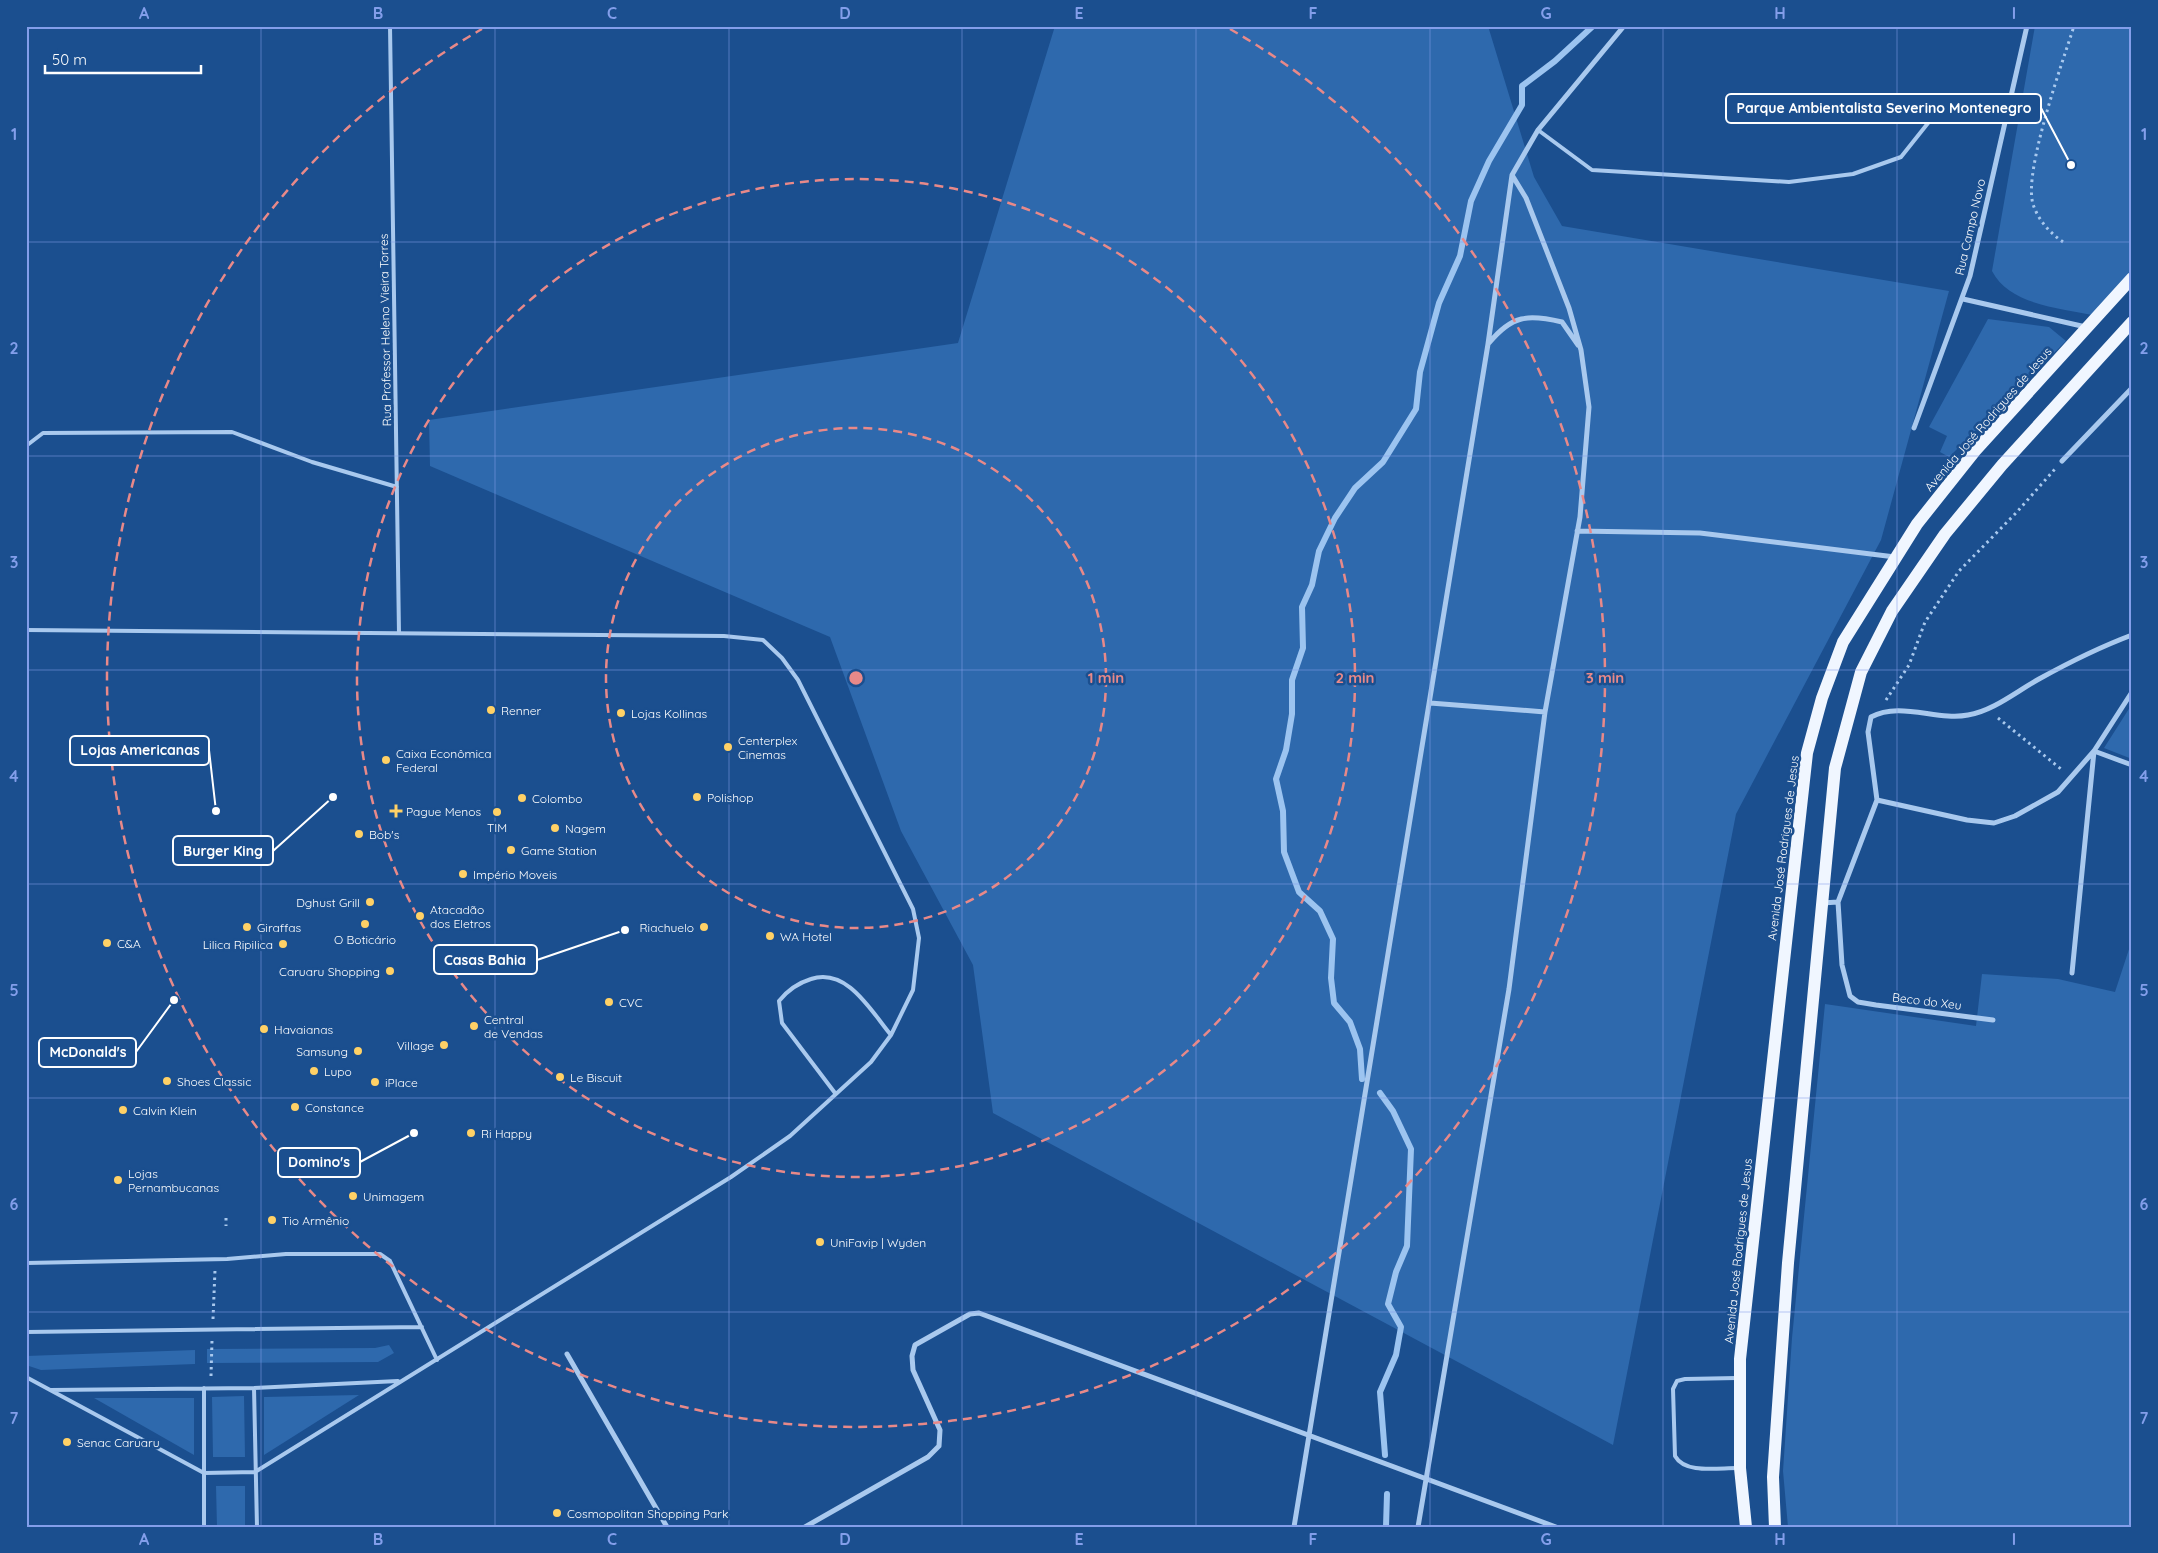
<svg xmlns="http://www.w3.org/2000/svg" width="2158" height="1553" font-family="Quicksand,sans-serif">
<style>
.green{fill:#2e69ad}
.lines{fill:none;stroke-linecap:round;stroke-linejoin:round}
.stream{stroke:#9cc4f0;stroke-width:6}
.path{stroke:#a9c9ee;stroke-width:3;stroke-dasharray:2.5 4;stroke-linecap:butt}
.lane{stroke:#a9c9ee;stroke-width:4}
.street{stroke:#a9c9ee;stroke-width:5}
.primary{stroke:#f0f6ff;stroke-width:12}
.grid{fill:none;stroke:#839eea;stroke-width:1;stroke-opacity:0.55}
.ring{fill:none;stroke:#e88989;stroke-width:2.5;stroke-dasharray:9 6}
.poi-dot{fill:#ffd166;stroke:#1b4f8f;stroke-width:2}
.labels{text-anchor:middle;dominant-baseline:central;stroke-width:5;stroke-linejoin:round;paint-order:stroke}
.street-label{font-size:12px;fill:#fff;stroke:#1b4f8f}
.poi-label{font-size:12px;fill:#fff;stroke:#1b4f8f;text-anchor:start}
.centre{fill:#e88989;stroke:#1b4f8f;stroke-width:2.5}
.ring-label{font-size:15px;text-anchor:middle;font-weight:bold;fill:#e88989;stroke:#1b4f8f;stroke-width:5;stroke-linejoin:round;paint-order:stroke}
.leader{fill:none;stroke:#fff;stroke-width:2}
.callout-dot{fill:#fff;stroke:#1b4f8f;stroke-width:2}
.callout{fill:#1b4f8f;stroke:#fff;stroke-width:2}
.callout-label{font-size:14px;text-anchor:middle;font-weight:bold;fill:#fff}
.neatline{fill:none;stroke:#839eea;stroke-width:2}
.grid-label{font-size:16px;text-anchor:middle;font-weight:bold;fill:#839eea}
</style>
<rect width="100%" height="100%" fill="#1b4f8f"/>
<path class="green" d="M1055 26H1488L1534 177 1562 226 1949 291 1881 540 1736 814 1613 1445 993 1113 973 965 901 831 830 637 430 466 429 420 958 343Z
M2035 26H2132V278L2097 316C2062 308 2010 306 1992 271Z
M1988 319 2049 327 2066 341 1949 457 1940 452 1947 436 1929 427Z
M2132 704V759L2104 748Z
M2132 940V1527H1788L1783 1471 1792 1338 1825 1004 1976 1026 1982 974 2058 979 2115 992Z
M389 1345 394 1353 378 1362 207 1363V1349L375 1348Z
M195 1350V1364L41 1370 26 1365V1356Z
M359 1395 264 1455V1397Z
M244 1396 245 1457H213L212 1397Z
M94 1398H194V1455Z
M216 1486H245V1527H217Z"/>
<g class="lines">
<path class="stream" d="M1362 1079 1360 1049 1350 1022 1334 1003 1331 978 1333 939 1320 911 1299 892 1284 852 1283 811 1276 779 1286 750 1292 714V680L1303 648 1302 607 1312 585 1319 551 1335 518 1355 488 1383 462 1416 409 1420 372 1439 303 1460 256 1471 201 1489 161 1522 105V86L1555 61 1593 26
M1380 1093 1393 1111 1411 1149 1407 1246 1396 1272 1388 1304 1401 1327 1396 1355 1380 1392 1385 1455
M1386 1527 1387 1494"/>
<path class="path" d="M2063 242C2050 233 2038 220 2033 204 2023 172 2063 61 2074 26
M1886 700 1909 665 1925 622 1959 571 2016 513 2055 469
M1998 718 2061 769
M226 1218V1226
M213 1319 215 1270
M211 1376 212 1340"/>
<path class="lane" d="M390 26 399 633
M1538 130 1592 170 1789 182 1853 174 1901 157 1940 108
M26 446 43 433 232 432 312 462 397 487
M26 630 724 636 763 640 782 658 798 680 913 909 919 938 913 990 891 1035 871 1062 790 1136 731 1177 255 1472 204 1473 26 1377
M835 1093 782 1023 779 1001C787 991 798 983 811 979 847 967 871 1011 891 1035
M26 1263 227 1259 286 1254H380L390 1261 437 1360
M26 1332 422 1327
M204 1388V1527
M254 1388 257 1527
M50 1390 254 1388 398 1381
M1737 1468C1717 1468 1685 1474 1675 1456L1673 1389 1677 1381 1685 1379 1737 1378"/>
<path class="street" d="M1963 299 2086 327
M1489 343C1512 315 1528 314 1562 322L1578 345
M1914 428 1970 276 2027 26
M2062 461 2132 388
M1577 531 1700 533 1895 557
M1430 703 1545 712
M1877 800 1967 820 1994 823 2015 816 2058 792 2094 751 2132 692
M1822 903 1838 902
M2072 973 2094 751 2132 765
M1993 1020 1876 1005 1858 1002 1850 996 1842 965 1838 902 1877 800 1868 732 1871 717C1900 701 1937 721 1968 715 1993 711 2017 691 2039 679 2068 663 2100 647 2132 635
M567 1354 667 1527
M805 1527 928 1457 939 1446 940 1430 913 1370 912 1356 915 1345 970 1314 979 1313 1556 1527
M1294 1527 1488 344 1512 175
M1418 1527 1509 989 1545 712 1580 517 1589 407 1581 350 1569 308 1526 198 1512 175 1538 130 1624 26"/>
<path class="primary" d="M1746 1527 1740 1468V1359L1807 753 1822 698 1843 642 1917 524 1975 451 2132 278
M1775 1527 1773 1477 1788 1263 1835 768 1861 672 1892 611 1945 534 2002 465 2132 322"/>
</g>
<path class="grid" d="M261 26V1527M495 26V1527M729 26V1527M962 26V1527M1196 26V1527M1430 26V1527M1663 26V1527M1897 26V1527M26 242H2132M26 456H2132M26 670H2132M26 884H2132M26 1098H2132M26 1312H2132"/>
<g class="ring">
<circle cx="856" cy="678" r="250"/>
<circle cx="856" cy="678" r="499"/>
<path d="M1230 29A749 749 0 1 1 482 29"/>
</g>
<g class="poi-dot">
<circle cx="491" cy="710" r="5"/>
<circle cx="621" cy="713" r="5"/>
<circle cx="728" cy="747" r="5"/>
<circle cx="386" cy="760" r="5"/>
<circle cx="697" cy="797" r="5"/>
<circle cx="522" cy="798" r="5"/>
<path d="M393.5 803.5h5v5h5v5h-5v5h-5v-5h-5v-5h5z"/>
<circle cx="497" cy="812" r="5"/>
<circle cx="555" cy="828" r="5"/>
<circle cx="359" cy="834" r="5"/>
<circle cx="511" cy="850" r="5"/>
<circle cx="463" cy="874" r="5"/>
<circle cx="370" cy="902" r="5"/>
<circle cx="420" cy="916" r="5"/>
<circle cx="365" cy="924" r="5"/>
<circle cx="247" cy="927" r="5"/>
<circle cx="704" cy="927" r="5"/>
<circle cx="770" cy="936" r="5"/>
<circle cx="107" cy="943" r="5"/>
<circle cx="283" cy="944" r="5"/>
<circle cx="390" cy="971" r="5"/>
<circle cx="609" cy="1002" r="5"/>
<circle cx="474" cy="1026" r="5"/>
<circle cx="264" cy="1029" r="5"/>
<circle cx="444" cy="1045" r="5"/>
<circle cx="358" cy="1051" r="5"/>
<circle cx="314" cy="1071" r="5"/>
<circle cx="560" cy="1077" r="5"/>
<circle cx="167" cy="1081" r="5"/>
<circle cx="375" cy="1082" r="5"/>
<circle cx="295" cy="1107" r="5"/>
<circle cx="123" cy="1110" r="5"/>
<circle cx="471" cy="1133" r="5"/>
<circle cx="118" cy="1180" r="5"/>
<circle cx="353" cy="1196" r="5"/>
<circle cx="272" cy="1220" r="5"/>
<circle cx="820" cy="1242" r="5"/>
<circle cx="67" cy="1442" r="5"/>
<circle cx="557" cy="1513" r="5"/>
</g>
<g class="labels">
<g class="street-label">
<text transform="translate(1970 227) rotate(-77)">Rua Campo Novo</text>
<text transform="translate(385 330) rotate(-91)">Rua Professor Heleno Vieira Torres</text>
<text transform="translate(1988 419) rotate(-49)">Avenida José Rodrigues de Jesus</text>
<text transform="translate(1783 848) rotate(-83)">Avenida José Rodrigues de Jesus</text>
<text transform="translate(1927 1001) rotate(7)">Beco do Xeu</text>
<text transform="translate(1738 1251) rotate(-84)">Avenida José Rodrigues de Jesus</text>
</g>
<g class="poi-label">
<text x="501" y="710">Renner</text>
<text x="631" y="713">Lojas Kollinas</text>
<text x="738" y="740">Centerplex<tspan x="738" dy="14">Cinemas</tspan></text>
<text x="396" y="753">Caixa Econômica<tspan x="396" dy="14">Federal</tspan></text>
<text x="707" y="797">Polishop</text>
<text x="532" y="798">Colombo</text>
<text x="406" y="811">Pague Menos</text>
<text x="497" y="827" text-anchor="middle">TIM</text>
<text x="565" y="828">Nagem</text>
<text x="369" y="834">Bob's</text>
<text x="521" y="850">Game Station</text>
<text x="473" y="874">Império Moveis</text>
<text x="360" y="902" text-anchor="end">Dghust Grill</text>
<text x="430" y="909">Atacadão<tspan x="430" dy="14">dos Eletros</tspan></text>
<text x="257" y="927">Giraffas</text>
<text x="694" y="927" text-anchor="end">Riachuelo</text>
<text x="780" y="936">WA Hotel</text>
<text x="365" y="939" text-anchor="middle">O Boticário</text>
<text x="117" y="943">C&amp;A</text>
<text x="273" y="944" text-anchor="end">Lilica Ripilica</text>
<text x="380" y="971" text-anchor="end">Caruaru Shopping</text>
<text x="619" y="1002">CVC</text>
<text x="484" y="1019">Central<tspan x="484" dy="14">de Vendas</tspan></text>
<text x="274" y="1029">Havaianas</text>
<text x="434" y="1045" text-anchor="end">Village</text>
<text x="348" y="1051" text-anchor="end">Samsung</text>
<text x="324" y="1071">Lupo</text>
<text x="570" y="1077">Le Biscuit</text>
<text x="177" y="1081">Shoes Classic</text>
<text x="385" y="1082">iPlace</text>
<text x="305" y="1107">Constance</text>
<text x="133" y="1110">Calvin Klein</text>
<text x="481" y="1133">Ri Happy</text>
<text x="128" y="1173">Lojas<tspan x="128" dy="14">Pernambucanas</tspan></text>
<text x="363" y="1196">Unimagem</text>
<text x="282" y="1220">Tio Armênio</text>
<text x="830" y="1242">UniFavip | Wyden</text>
<text x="77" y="1442">Senac Caruaru</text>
<text x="567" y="1513">Cosmopolitan Shopping Park</text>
</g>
</g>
<circle cx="856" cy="678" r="8" class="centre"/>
<g class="ring-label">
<text x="1106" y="683">1 min</text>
<text x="1355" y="683">2 min</text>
<text x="1605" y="683">3 min</text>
</g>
<path class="leader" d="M2071 165L2041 108M216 811L209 750M333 797L273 851M625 930L537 960M174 1000L136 1052M414 1133L360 1162"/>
<g class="callout-dot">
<circle cx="2071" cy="165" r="5"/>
<circle cx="216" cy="811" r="5"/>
<circle cx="333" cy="797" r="5"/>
<circle cx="625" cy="930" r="5"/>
<circle cx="174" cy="1000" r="5"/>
<circle cx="414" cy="1133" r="5"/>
</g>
<g class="callout">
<rect x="1726" y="94" width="315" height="29" rx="5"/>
<rect x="70" y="736" width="139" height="29" rx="5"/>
<rect x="173" y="836" width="100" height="29" rx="5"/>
<rect x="434" y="945" width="103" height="29" rx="5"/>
<rect x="39" y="1038" width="97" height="29" rx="5"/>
<rect x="278" y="1148" width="82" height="29" rx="5"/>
</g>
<g class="callout-label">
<text x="1884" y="113">Parque Ambientalista Severino Montenegro</text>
<text x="140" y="755">Lojas Americanas</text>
<text x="223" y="856">Burger King</text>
<text x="485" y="965">Casas Bahia</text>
<text x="88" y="1057">McDonald's</text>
<text x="319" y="1167">Domino's</text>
</g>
<rect width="2158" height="1553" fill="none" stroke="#1b4f8f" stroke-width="55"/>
<path d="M45 65v8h156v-8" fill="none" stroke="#ffffff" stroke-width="2.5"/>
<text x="52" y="65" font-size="15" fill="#ffffff" stroke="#1b4f8f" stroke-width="4" paint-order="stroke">50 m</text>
<rect x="28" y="28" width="2102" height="1498" class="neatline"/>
<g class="grid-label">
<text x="144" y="19">A</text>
<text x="378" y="19">B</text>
<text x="612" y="19">C</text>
<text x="845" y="19">D</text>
<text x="1079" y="19">E</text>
<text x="1313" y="19">F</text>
<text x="1546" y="19">G</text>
<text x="1780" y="19">H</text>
<text x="2014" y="19">I</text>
<text x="14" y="140">1</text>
<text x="2144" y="140">1</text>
<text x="14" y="354">2</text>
<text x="2144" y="354">2</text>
<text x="14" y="568">3</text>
<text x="2144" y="568">3</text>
<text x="14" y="782">4</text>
<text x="2144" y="782">4</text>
<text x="14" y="996">5</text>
<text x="2144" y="996">5</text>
<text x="14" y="1210">6</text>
<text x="2144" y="1210">6</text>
<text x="14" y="1424">7</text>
<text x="2144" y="1424">7</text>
<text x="144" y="1545">A</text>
<text x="378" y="1545">B</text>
<text x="612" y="1545">C</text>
<text x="845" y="1545">D</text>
<text x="1079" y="1545">E</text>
<text x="1313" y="1545">F</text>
<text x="1546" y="1545">G</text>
<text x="1780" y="1545">H</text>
<text x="2014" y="1545">I</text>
</g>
</svg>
